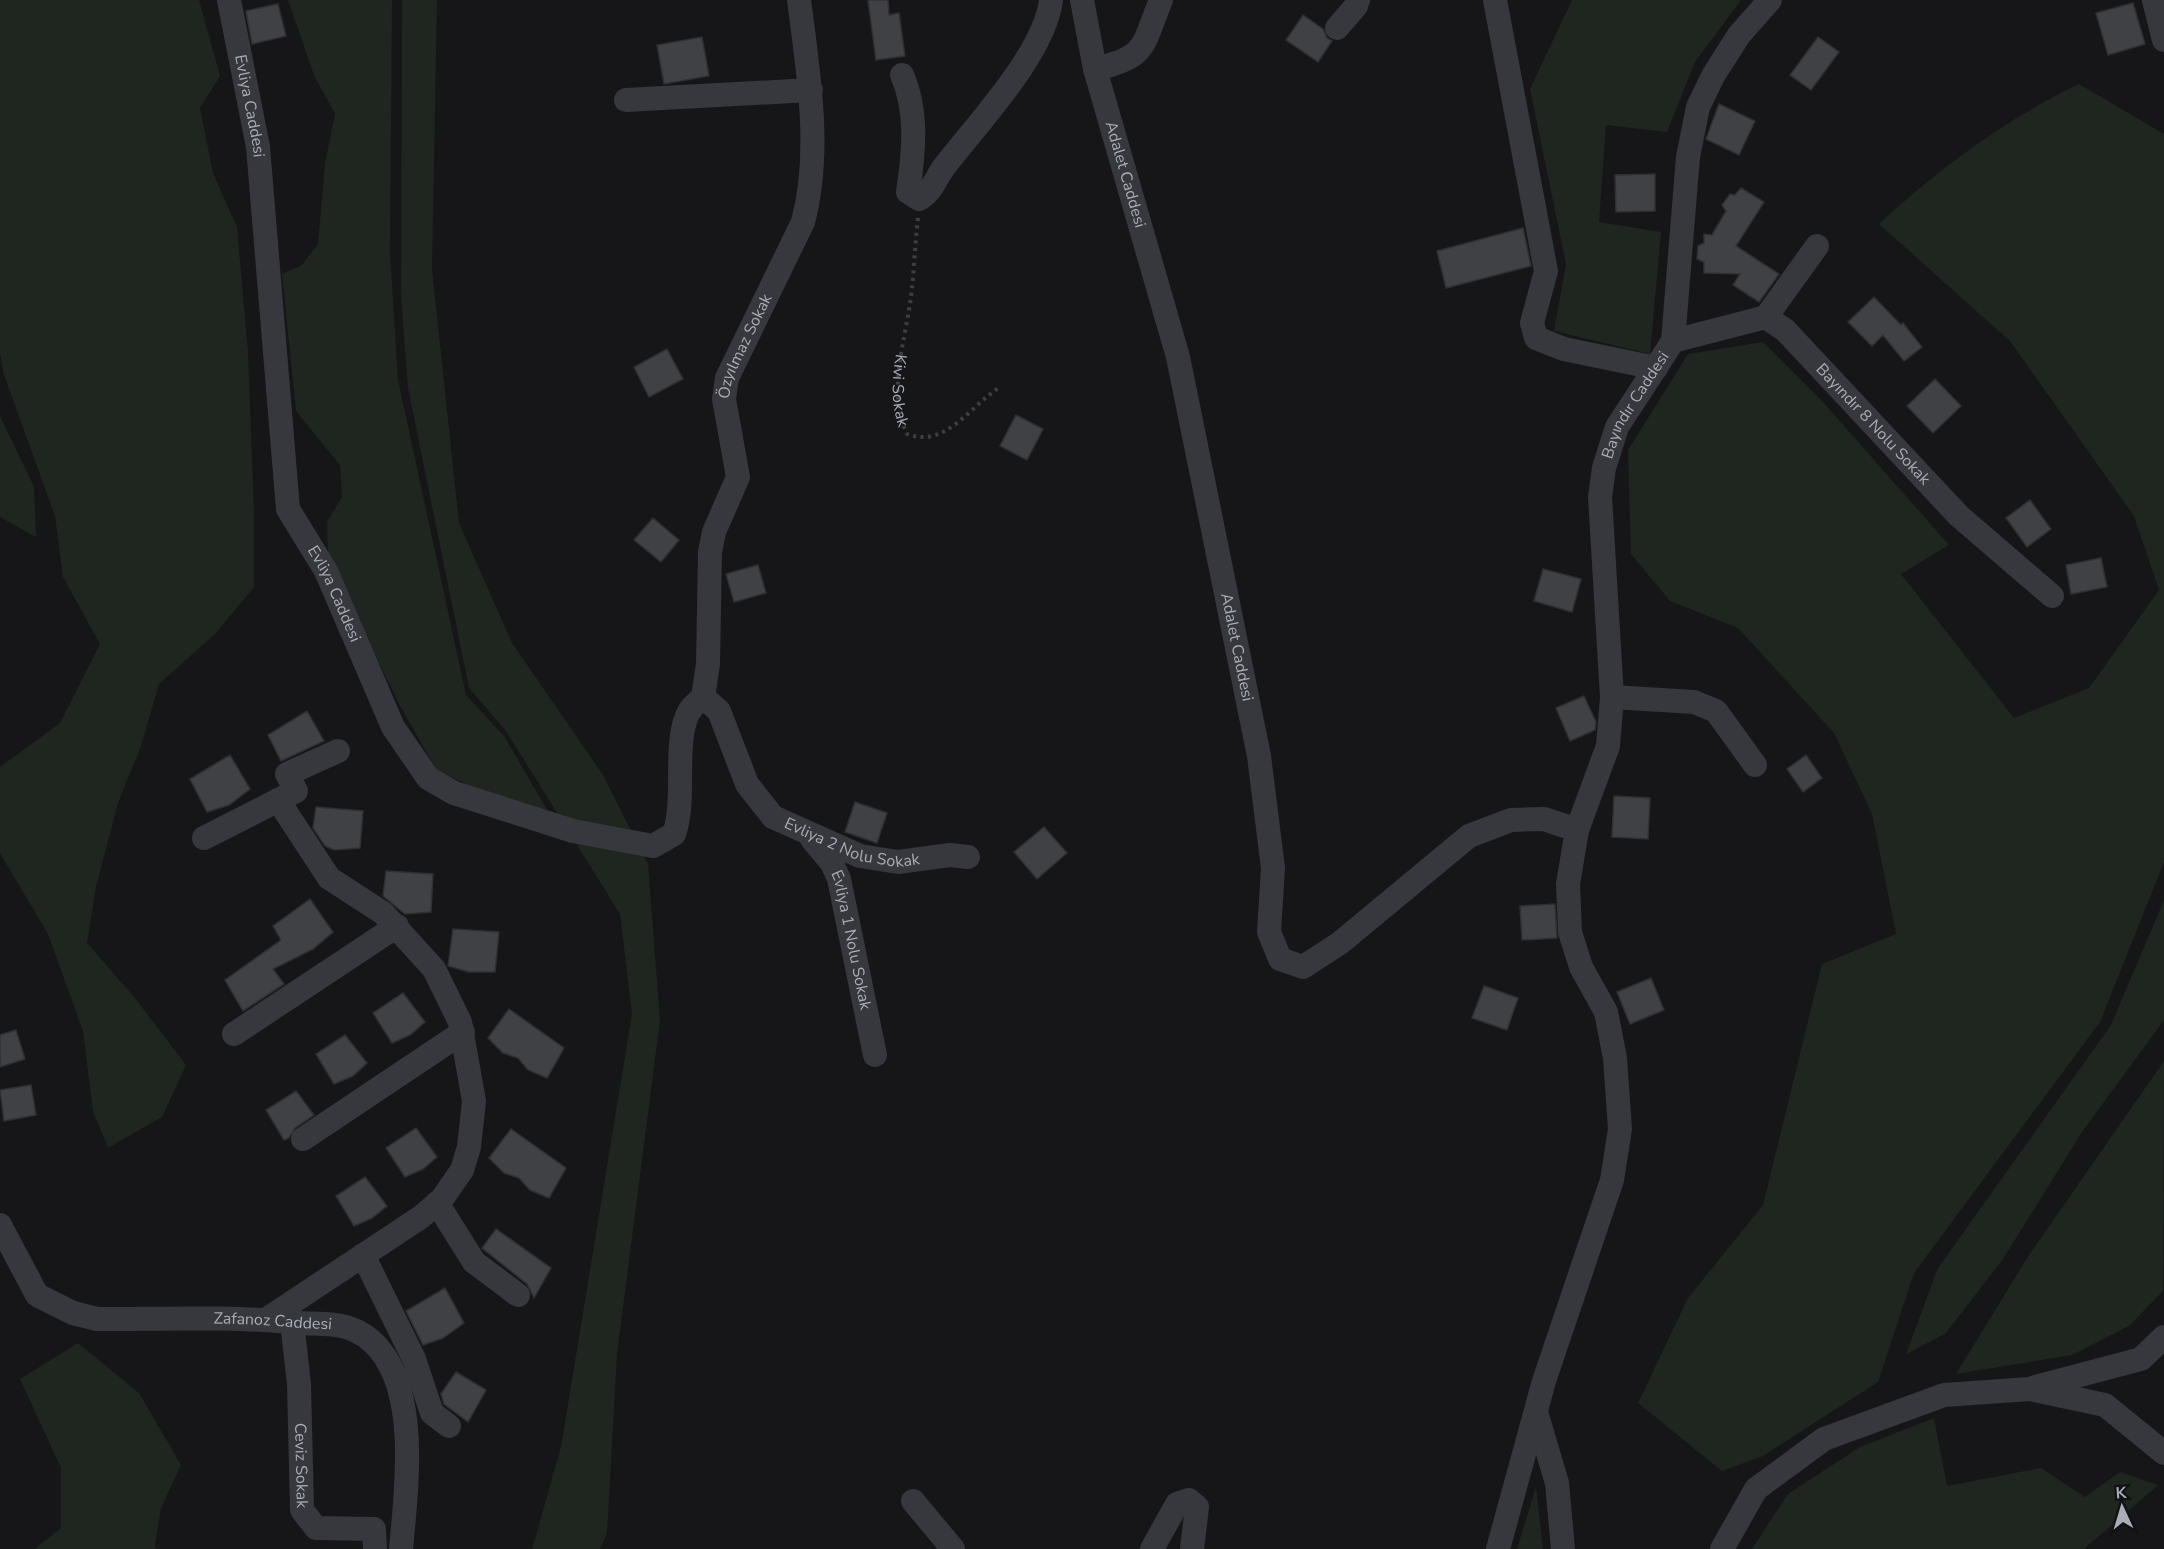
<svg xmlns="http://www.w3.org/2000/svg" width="2164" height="1549" font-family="'Nunito Sans',sans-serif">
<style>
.green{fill:#1e261f}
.building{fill:#404145;stroke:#303034;stroke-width:1.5}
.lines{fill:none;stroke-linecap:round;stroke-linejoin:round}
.path{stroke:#3d3f44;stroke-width:4;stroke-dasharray:3 4.5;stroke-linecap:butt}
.minor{stroke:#37383d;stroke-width:24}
.labels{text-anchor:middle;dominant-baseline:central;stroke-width:5;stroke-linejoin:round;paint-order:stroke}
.street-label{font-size:16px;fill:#a8adb8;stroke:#111113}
</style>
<rect width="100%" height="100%" fill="#161618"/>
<path class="green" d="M0 0H199L220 76 200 108 213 173 237 227 248 352 254 513V587L215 634 159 684 141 746 118 803 96 887 87 943 135 998 186 1065 162 1117 108 1148 93 1111 83 1031 48 934 0 853V767L60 723 100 644 63 577 55 516 4 375 0 353Z
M288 0H392L390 252 398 380 466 695 504 736 549 813 476 789 436 769 400 706 341 585 328 551 327 522 342 497 340 465 296 411 282 274 302 265 318 244 325 163 335 114 314 75Z
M402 0H437L432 269 459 523 512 643 603 775 648 864 660 1020 617 1354 607 1533 600 1549H532L561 1447 632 1014 620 914 506 731 469 688 408 388 401 295Z
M1572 0H1741L1695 62 1667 132 1606 125 1599 222 1661 232 1650 354 1554 331 1566 264 1530 89Z
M2079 84 2164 134V862L2100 1022 1914 1273 1878 1382 1763 1456 1722 1471 1638 1403 1688 1298 1763 1205 1822 964 1896 934 1872 814 1834 733 1738 628 1670 601 1631 554 1628 450 1688 354 1763 342 1823 402 1949 545 1901 574 2014 718 2089 688 2159 590 2134 516 2010 341 1879 224C1938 169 2006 119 2079 84Z
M0 416 34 487 36 537 0 517Z
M2164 900V1020L2082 1132 2003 1259 1945 1334 1906 1354 1938 1268 2111 1025Z
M2164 1061 2163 1291 2129 1326 2072 1355 1956 1374 2029 1255Z
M78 1343 139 1393 181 1465 161 1508 155 1545 157 1549H35L61 1528V1468L20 1379Z
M1934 1418 1947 1486 2041 1468 2085 1497 2120 1472 2158 1485 2084 1549H1752L1788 1494 1860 1447Z
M1536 1487 1543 1549H1517Z"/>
<path class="building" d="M868 0H888L889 15 899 13 905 56 876 60Z
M2133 3 2145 44 2108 55 2096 13Z
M278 4 286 36 252 44 246 11Z
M1303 15 1323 29 1327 38 1332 41 1318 62 1286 40Z
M702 37 709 76 664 84 657 45Z
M1818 37 1839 52 1811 90 1790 75Z
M1719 104 1755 121 1739 155 1706 139Z
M1655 174V211L1616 212 1615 175Z
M1741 188 1764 202 1736 246 1779 274 1759 302 1733 285 1740 274 1704 273V262L1697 259 1698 246 1704 243V234L1712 235 1726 211 1722 205 1730 194 1735 195Z
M1523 228 1531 266 1446 288 1437 251Z
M1874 297 1901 325 1903 323 1922 347 1904 361 1883 335 1872 346 1848 322Z
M667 349 683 379 649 397 634 367Z
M1935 379 1961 406 1933 433 1907 406Z
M1016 415 1043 429 1027 460 1000 446Z
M2030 500 2051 529 2027 547 2006 518Z
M653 518 679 540 661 562 634 540Z
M2101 558 2107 587 2071 594 2066 565Z
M758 565 766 593 734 602 726 574Z
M1543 569 1581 579 1572 612 1534 601Z
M1584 696 1596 722 1595 730 1570 741 1556 708Z
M307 711 324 741 281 761 268 735Z
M230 755 250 789 229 805 207 812 190 779Z
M1806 755 1822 778 1803 792 1787 769Z
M1614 796 1650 798 1648 839 1612 837Z
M855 802 887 813 877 843 845 832Z
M316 807 363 811 360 848 334 850 325 846 313 828Z
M1044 827 1067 853 1037 879 1014 852Z
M386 871 433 874 431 912 405 914 383 896Z
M310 899 333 932 313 949 273 969 284 984 243 1011 225 980 281 940 273 926Z
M1555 904 1557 938 1522 940 1520 906Z
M453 929 499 932 495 972H469L448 966Z
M1651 978 1664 1010 1630 1024 1617 992Z
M1484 986 1518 998 1507 1030 1472 1018Z
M403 993 425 1022 410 1035 392 1043 373 1013Z
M509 1009 564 1048 547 1078 528 1070 518 1058 503 1053 488 1038Z
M16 1030 25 1059 0 1067V1035Z
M345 1035 367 1063 353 1076 334 1084 316 1054Z
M31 1085 36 1115 4 1121 0 1090Z
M296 1091 314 1115 295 1128 289 1138 284 1140 266 1110Z
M416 1128 437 1157 423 1169 405 1177 386 1148Z
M511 1129 566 1168 549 1198 530 1190 519 1178 504 1173 489 1158Z
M365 1177 387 1206 372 1218 354 1226 336 1196Z
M496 1229 551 1268 534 1298 527 1284 482 1248Z
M445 1288 464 1323 443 1338 423 1345 406 1311Z
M456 1372 486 1390 468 1422 444 1404 441 1394Z"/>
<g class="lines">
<path class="path" id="s1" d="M918 218C915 244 914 271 911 297 905 342 887 392 907 434 945 449 970 406 1000 387"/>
<g class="minor">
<path id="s2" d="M229 0 258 147 288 509 326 571 393 727 428 778 454 793 573 831 653 846 674 834C687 799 672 739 690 710 693 706 699 701 703 697"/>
<path id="s3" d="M1082 0 1095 69 1178 357 1259 756 1273 868 1269 932 1280 959 1303 967 1340 943 1469 836 1511 820 1544 819 1577 830"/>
<path d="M1495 0 1546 271 1532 323 1536 338 1564 349 1656 368"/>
<path d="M2154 0 2164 40"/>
<path d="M1337 28 1356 6 1358 0"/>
<path d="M1095 69C1149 57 1142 45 1161 0"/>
<path d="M902 75C918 111 914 153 908 192L919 199C933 191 935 179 944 167 977 124 1045 53 1051 0"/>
<path d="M626 100 811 90"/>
<path d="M1766 317 1817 246"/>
<path id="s4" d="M1673 341 1766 317 1785 330 1959 516 2052 596"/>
<path id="s5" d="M703 697 708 664 710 552 714 532 738 477 724 399 727 378 803 222C822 152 808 70 799 0"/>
<path id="s6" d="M703 697 719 711 747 784 773 817 860 856 898 862 950 855 968 857"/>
<path d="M1612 697 1694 702 1716 711 1755 765"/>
<path d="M204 838 296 791 287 774 338 751"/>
<path id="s7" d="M812 839 832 863 839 879 875 1055"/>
<path d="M234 1034 397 926"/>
<path d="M303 1139 463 1032"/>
<path d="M437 1203 474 1262 518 1295"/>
<path id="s8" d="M0 1225 37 1295 73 1313 97 1319C165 1319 233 1316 301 1323 316 1324 332 1323 346 1327 360 1331 371 1339 380 1350 419 1398 406 1492 401 1549"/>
<path d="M363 1255 414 1359 432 1413 449 1426"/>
<path d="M267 1319 421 1217 442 1199 462 1170 469 1147 474 1101 460 1022 434 969 383 913 329 878 278 800"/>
<path id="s9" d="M292 1322 299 1384 302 1510 316 1528 374 1529 375 1549"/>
<path d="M2035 1387 2141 1359 2164 1337"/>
<path d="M1536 1412 1557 1483 1563 1549"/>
<path d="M913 1501 953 1549"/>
<path d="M1152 1549 1177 1504 1189 1500 1197 1507 1192 1549"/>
<path id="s10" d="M1498 1549 1544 1381 1612 1180 1620 1129 1615 1058 1606 1012 1581 967 1570 932 1568 884 1577 830 1608 746 1612 697 1600 497 1604 468 1617 427 1673 341 1688 157 1698 107 1713 76 1739 35 1770 0"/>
<path d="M1722 1549 1756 1489 1824 1439 1944 1395 2030 1389 2105 1405 2164 1453"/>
</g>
</g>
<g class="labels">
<g class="street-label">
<text stroke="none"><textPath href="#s2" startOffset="108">Evliya Caddesi</textPath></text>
<text stroke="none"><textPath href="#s3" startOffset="180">Adalet Caddesi</textPath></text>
<text stroke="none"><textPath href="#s5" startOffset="362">Özyılmaz Sokak</textPath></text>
<text stroke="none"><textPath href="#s1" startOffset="174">Kivi Sokak</textPath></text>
<text stroke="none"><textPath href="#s10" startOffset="1186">Bayındır Caddesi</textPath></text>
<text stroke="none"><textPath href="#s4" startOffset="248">Bayındır 8 Nolu Sokak</textPath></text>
<text stroke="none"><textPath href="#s2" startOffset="610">Evliya Caddesi</textPath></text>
<text stroke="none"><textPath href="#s3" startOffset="666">Adalet Caddesi</textPath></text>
<text stroke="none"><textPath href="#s6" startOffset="226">Evliya 2 Nolu Sokak</textPath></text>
<text stroke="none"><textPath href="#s7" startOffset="111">Evliya 1 Nolu Sokak</textPath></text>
<text stroke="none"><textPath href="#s8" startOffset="320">Zafanoz Caddesi</textPath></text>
<text stroke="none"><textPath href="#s9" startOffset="144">Ceviz Sokak</textPath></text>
</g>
</g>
<g transform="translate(2122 1507) rotate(356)" stroke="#111113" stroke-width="4.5" paint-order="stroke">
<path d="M0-4.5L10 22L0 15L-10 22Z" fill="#a8adb8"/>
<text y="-9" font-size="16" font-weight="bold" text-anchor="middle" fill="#a8adb8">K</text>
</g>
</svg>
